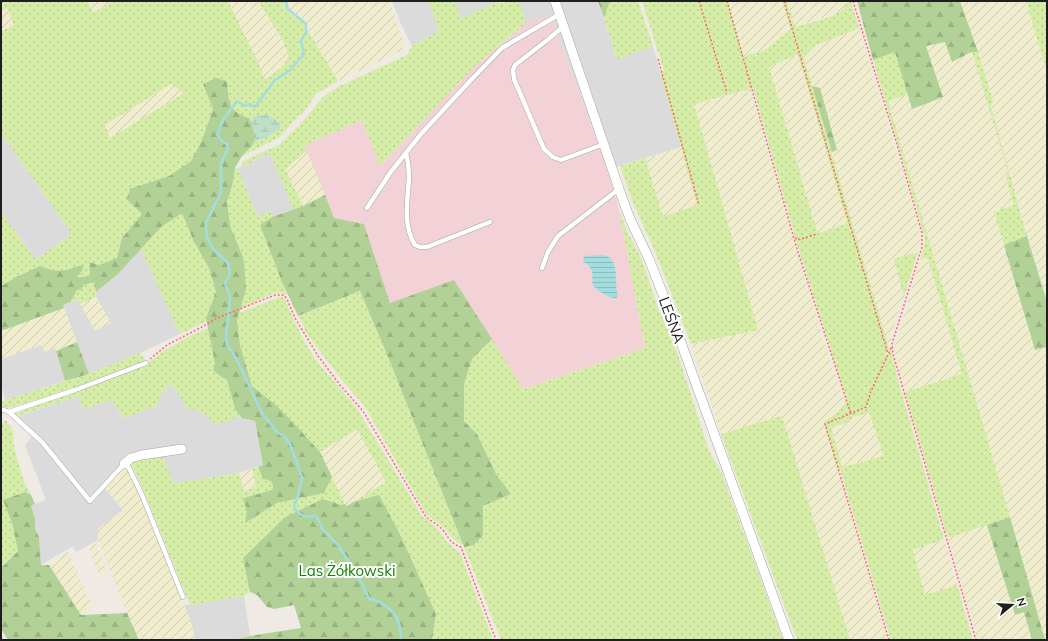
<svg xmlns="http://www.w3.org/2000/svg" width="1048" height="641" font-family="Mulish,sans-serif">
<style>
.residential{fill:#dcdbdb}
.commercial{fill:#f2d2d6}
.farmland{fill:url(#farmland-furrows)}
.grass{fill:url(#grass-dots);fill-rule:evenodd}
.forest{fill:url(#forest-firs)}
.wetland{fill:url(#wetland-marsh)}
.water{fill:url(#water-rules)}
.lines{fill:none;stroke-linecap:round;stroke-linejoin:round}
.stream{stroke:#a2dde0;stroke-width:2.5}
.service-casing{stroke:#a5a5a5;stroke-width:5.5}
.minor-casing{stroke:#a5a5a5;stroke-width:10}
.path{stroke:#ff6671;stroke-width:1.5;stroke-dasharray:2 2;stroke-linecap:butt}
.service{stroke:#fff;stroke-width:4.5}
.minor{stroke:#fff;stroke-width:9}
.labels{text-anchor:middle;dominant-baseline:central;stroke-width:4;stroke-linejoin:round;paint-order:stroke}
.street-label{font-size:15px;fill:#1e1e1e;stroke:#fff}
.park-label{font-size:15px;fill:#118305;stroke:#fff}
</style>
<defs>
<pattern id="farmland-furrows" width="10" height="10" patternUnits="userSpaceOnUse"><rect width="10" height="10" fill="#f0ecce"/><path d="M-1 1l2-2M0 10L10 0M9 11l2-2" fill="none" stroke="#cdcab0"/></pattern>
<pattern id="grass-dots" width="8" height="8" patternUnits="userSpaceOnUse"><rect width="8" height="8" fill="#d6eda7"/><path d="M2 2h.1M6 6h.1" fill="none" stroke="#b7cb8f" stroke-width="1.8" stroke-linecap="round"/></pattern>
<pattern id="forest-firs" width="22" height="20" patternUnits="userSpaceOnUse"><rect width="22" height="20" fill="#b2d196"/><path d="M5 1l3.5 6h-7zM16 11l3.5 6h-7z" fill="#99b381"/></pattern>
<pattern id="wetland-marsh" width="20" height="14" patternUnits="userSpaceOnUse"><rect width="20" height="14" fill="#c0dfcb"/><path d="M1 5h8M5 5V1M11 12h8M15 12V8" fill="none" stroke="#a5bfae"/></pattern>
<pattern id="water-rules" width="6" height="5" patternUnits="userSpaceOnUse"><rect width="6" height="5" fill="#a2dde0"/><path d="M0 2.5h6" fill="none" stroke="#8bbdc0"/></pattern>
</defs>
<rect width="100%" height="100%" fill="#f0eae4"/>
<path class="residential" d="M392 1H429L439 31 412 46 400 22Z
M455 1H508L491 4 461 19Z
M519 1H598L617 59 653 46 681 147 608 169 550 15 526 23Z
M1 133 72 234 36 260 1 212Z
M270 152 293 209 272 217 270 210 257 216 238 168Z
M141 248 180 334 136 355 89 374 63 305 78 300 111 323 96 297V292L118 274Z
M41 345 55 348 65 381 5 400 1 383V359Z
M172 384 187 408 204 413 216 425 241 416 244 418 255 421 263 465 239 473 176 483 173 482 142 455 103 486 123 510 98 529V540L76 552 73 546 41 565 39 537 35 529V519L30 506 46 500 25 445 34 434 14 418 78 396 84 409 112 400 123 418 157 406 163 390Z
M244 596 250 636 234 640H195L193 628 184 605Z"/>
<path class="commercial" d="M550 15 608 169 619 209 645 348 523 389 390 303 364 224 334 218 304 145 362 120 380 166 474 67 526 23Z"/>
<path class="farmland" d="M88 1H114L94 12 90 7Z
M228 1H258L287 50 289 56 282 67 266 79 263 77 262 71 258 62Z
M283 1H390L404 44 401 51 338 81 304 24 287 10Z
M728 1H782L792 31 786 33 764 51 743 56Z
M787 1H847V4L839 13 795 27Z
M960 1H1026L1047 73V302L991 107 993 101Z
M7 8 15 25 1 31V11Z
M859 28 916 216 921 237 918 252 894 260 904 297 896 320 889 348 832 152 837 150 820 88 812 86 804 58 811 47Z
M945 42 952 61 971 52 973 55 1008 172 1006 179 1014 205 995 213 1035 350 1047 347V640H1045L888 100 908 94 912 108 926 46Z
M798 54 847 223 820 233 817 232 769 67Z
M171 84 184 93 110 139 105 125Z
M750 88 793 239 829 357 846 406 824 422 888 640H850L782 417 721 434 691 344 758 330 694 104Z
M681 147 697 205 663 217 645 158Z
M307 151 325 195 303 206 285 169Z
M921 257 928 259 962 374 905 392 894 349Z
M96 297 111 323 95 331 80 304Z
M64 308 77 342 56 351 55 348 45 352 41 345 1 359V331Z
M869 411 884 456 842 467 831 427 844 424 851 418Z
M357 429 386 482 346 506 320 452Z
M123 467 129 468 142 495 193 628 195 640H139L127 613 98 540V529L123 510 103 486Z
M252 469 256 487 244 491 239 473Z
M987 525 1015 615 1024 611 1032 640H978L948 538Z
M944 539 957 585 925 595 913 550Z
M96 542 107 573 99 576 88 546Z
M68 552 79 578 93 606 80 614 49 565Z"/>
<path class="grass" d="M1 1H88L90 7 94 12 114 1H228L258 62 262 71 263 77 266 79 282 67 289 56 283 41 258 1H283L287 10 304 24 338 81 316 94 302 115H299L280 137 241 157 252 146 254 141 264 139 280 128V123C266 115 265 110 250 121L249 118 237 114 229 104 203 84 213 109 202 140 191 161 169 176 129 189 136 209 142 214 122 238 117 258 99 265 89 262 90 275 84 277H77L82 271 84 264C64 272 61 274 40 266L18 276 1 286V212L36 260 72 234 1 133V31L14 25 7 8 1 11ZM171 84 184 93 110 138 105 125Z
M429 1H455L461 19 491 4 519 1 526 23 474 67 380 166 362 120 305 145 307 151 285 169 303 206 293 209 270 153 241 167 243 161 279 145 297 127H298L324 96 340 86 407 55 412 46 439 31Z
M610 1H638L653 46 617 59 604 18Z
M642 1H728L743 56 764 51 786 33 791 31 782 1H787L795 27C807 23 828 19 838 13 843 11 847 6 847 1H851L859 28 811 47 804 58 889 348 886 355 887 358 891 349 897 377 944 539 913 550 925 595 957 585 973 640H891L840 469 838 470 824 422 846 406 844 398 847 400 798 247 753 88 694 104 758 330 691 344 654 249 633 203 620 166 645 158 663 217 697 205 660 73 664 71ZM798 54 847 223 820 233 817 232 769 67ZM869 412 884 456 842 467 831 427 844 424 851 418Z
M1026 1H1047V73Z
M895 52 908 94 888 101 1010 517 948 538 905 392 962 374 928 259 921 257 925 241 924 234 873 60Z
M971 52H978L993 101 991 107 1027 236 1004 245 994 212 1014 205 1006 178 1008 172 973 55Z
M235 168H238L257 216 270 210 272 217 260 225 287 294 274 293 241 308 246 290 244 260 230 225 227 202 232 186Z
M619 209 627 231 642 260 659 311 677 352 709 451 722 474 783 640H501L464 547 474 545 483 535V506L511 494 496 474 477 434 464 421V384L472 359 492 339 523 389 645 348Z
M182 212 194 242 209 268 216 292 206 318 207 321 180 334 141 249 161 227Z
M918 252 904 297 894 259Z
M94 282 96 297 80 304 78 300 63 305C73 301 70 298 76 291 80 285 88 284 94 282Z
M360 291 386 352 463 545 456 542 444 528 426 514 365 407 341 379 306 333 299 316Z
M280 297 284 298 302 337 315 359 356 407 422 516 438 529 446 541 460 553 493 640H432L436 614 399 532 379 496 353 502 386 482 357 429 320 452 276 405 252 386 240 345 237 320 239 313Z
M208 328 215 364 220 376 227 379 235 409 241 416 216 425 204 413 187 408 172 384 163 390 157 406 123 418 112 400 84 409 78 396 18 416 14 414 146 365C164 348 186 338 208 328Z
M140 353 145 359 144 361 57 394 8 408 1 405V403L5 400 89 374Z
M782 416 850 640H797L721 434Z
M6 420 13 431 14 447 24 482 31 495 25 492 4 500 12 523 18 551 1 568V425Z
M162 454 173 482 176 483 239 473 244 491 256 487 252 469 258 467 263 479 271 481 273 486V489L262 494 251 495 246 522 277 503 324 493 332 477 345 504 341 505 323 499 285 517 243 558 250 592 244 596 190 605 144 491 133 467 129 463 132 460Z"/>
<path class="forest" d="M598 1H610L604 18Z
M857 1H960L978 52H971L952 62 945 42 926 46 943 97 912 109 895 52 873 60Z
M216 78 227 81C229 101 227 111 249 118L256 136 252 146 242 156 235 168 232 186 227 202 230 225 244 260 246 290 237 320 240 345 252 386 276 405 300 430 320 452 332 477 324 493 277 503 245 523 247 511 243 499C253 494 263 494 273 489V486L271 481 263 479 258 467 263 465 255 421 242 418 235 409 227 380 220 376 213 370 215 364 206 318 216 292 209 268 194 242 182 213 161 227 118 274 96 292 94 282 84 285 81 289 77 290 70 302 63 305 64 308 1 331V286L18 276 40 266C61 274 64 271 84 264L82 271 77 277H84L90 275 89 262 99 265 117 258 122 238 142 214 126 199 130 191 129 189 169 176 191 161 202 140 213 109 203 84Z
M812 86 820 88 837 150 832 152Z
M325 195 334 218 364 224 390 303 454 280 492 339 472 359 464 384V421L477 434 496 474 511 494 483 506V535L474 545 464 547 386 352 360 291 298 316 282 282 260 225 272 217 303 206Z
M1027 236 1047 302V347L1035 350 1004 245Z
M77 342 89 374 65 381 56 351Z
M25 492 31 495 35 504 31 506 35 519V529L39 537 41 565H49L81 615 127 613 139 640H8L1 629V568L18 551 12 523 3 500Z
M379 495 399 532 436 614 432 640H234L250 636 301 628 294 605 274 609 267 607 257 595 250 592 243 558 285 517 323 499 341 505 345 504 347 506 353 502Z
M1010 517 1045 640H1032L1024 612 1015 615 987 525Z"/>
<path class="wetland" d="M258 115H268L280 123 281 128 264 139 254 141 256 136 250 121Z"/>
<path class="water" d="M600 255C622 255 613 281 618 295L617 298C609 299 599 291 593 286 591 272 596 271 583 261L584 256Z"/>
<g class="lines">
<path class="stream" d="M285 1 288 9 306 24V32L301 41 304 54 290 70 274 81 255 107 249 104 245 106 237 101 223 120 217 135 223 142 227 144 228 149 221 163V192L206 223V229L207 237 214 250 228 263 230 274 225 283 230 296 228 321 226 331 227 345 236 358 262 413 276 431 286 438 290 444 302 478 298 496 294 506C298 516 307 518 316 516L323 530 338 545 363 585 369 599C379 599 395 611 398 621 400 626 401 635 401 640"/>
<g class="service-casing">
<path id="service" d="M564 26 546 41 515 65 513 70 514 79 544 149 553 157 561 160 604 144
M406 153C408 161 409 169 409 177 408 200 402 224 415 245L420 247H427L490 222
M367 208 390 173 421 134 470 81 502 48 560 14
M542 268 548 252 558 236 619 189
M1 409 9 412 42 442 90 501 124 464 129 468 142 495 183 597
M9 412 75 390 146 363"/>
</g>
<g class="minor-casing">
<path id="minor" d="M555 1 619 189 630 219 649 259 671 315 789 640
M124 464 131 458 142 455 182 449"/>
</g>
<path class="path" d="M699 1 727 93
M727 1 797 249 851 414
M784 1 888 354
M853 1 896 141 922 233V247L892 344 893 354 976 640
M658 59 699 205
M795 238 798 240 817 234
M150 359 167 345 200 328 217 318 275 295H284L287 299 295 318 318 356 340 385 363 411 426 517C431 521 438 525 442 529 449 537 449 543 461 547L496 640
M889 640 825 424 866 407 871 391 892 346"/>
<use href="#service" class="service"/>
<use href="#minor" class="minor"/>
</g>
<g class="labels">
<g class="street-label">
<text transform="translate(672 320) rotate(70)">LEŚNA</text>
</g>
<g class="park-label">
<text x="347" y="570">Las Żółkowski</text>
</g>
</g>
<rect width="1048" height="641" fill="none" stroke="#1e1e1e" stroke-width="4"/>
<g transform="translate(1012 605) rotate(72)" stroke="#ffffff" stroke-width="3" paint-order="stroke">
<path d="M0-3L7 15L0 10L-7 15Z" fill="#1e1e1e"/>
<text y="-6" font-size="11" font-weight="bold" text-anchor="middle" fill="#1e1e1e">N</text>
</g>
</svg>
